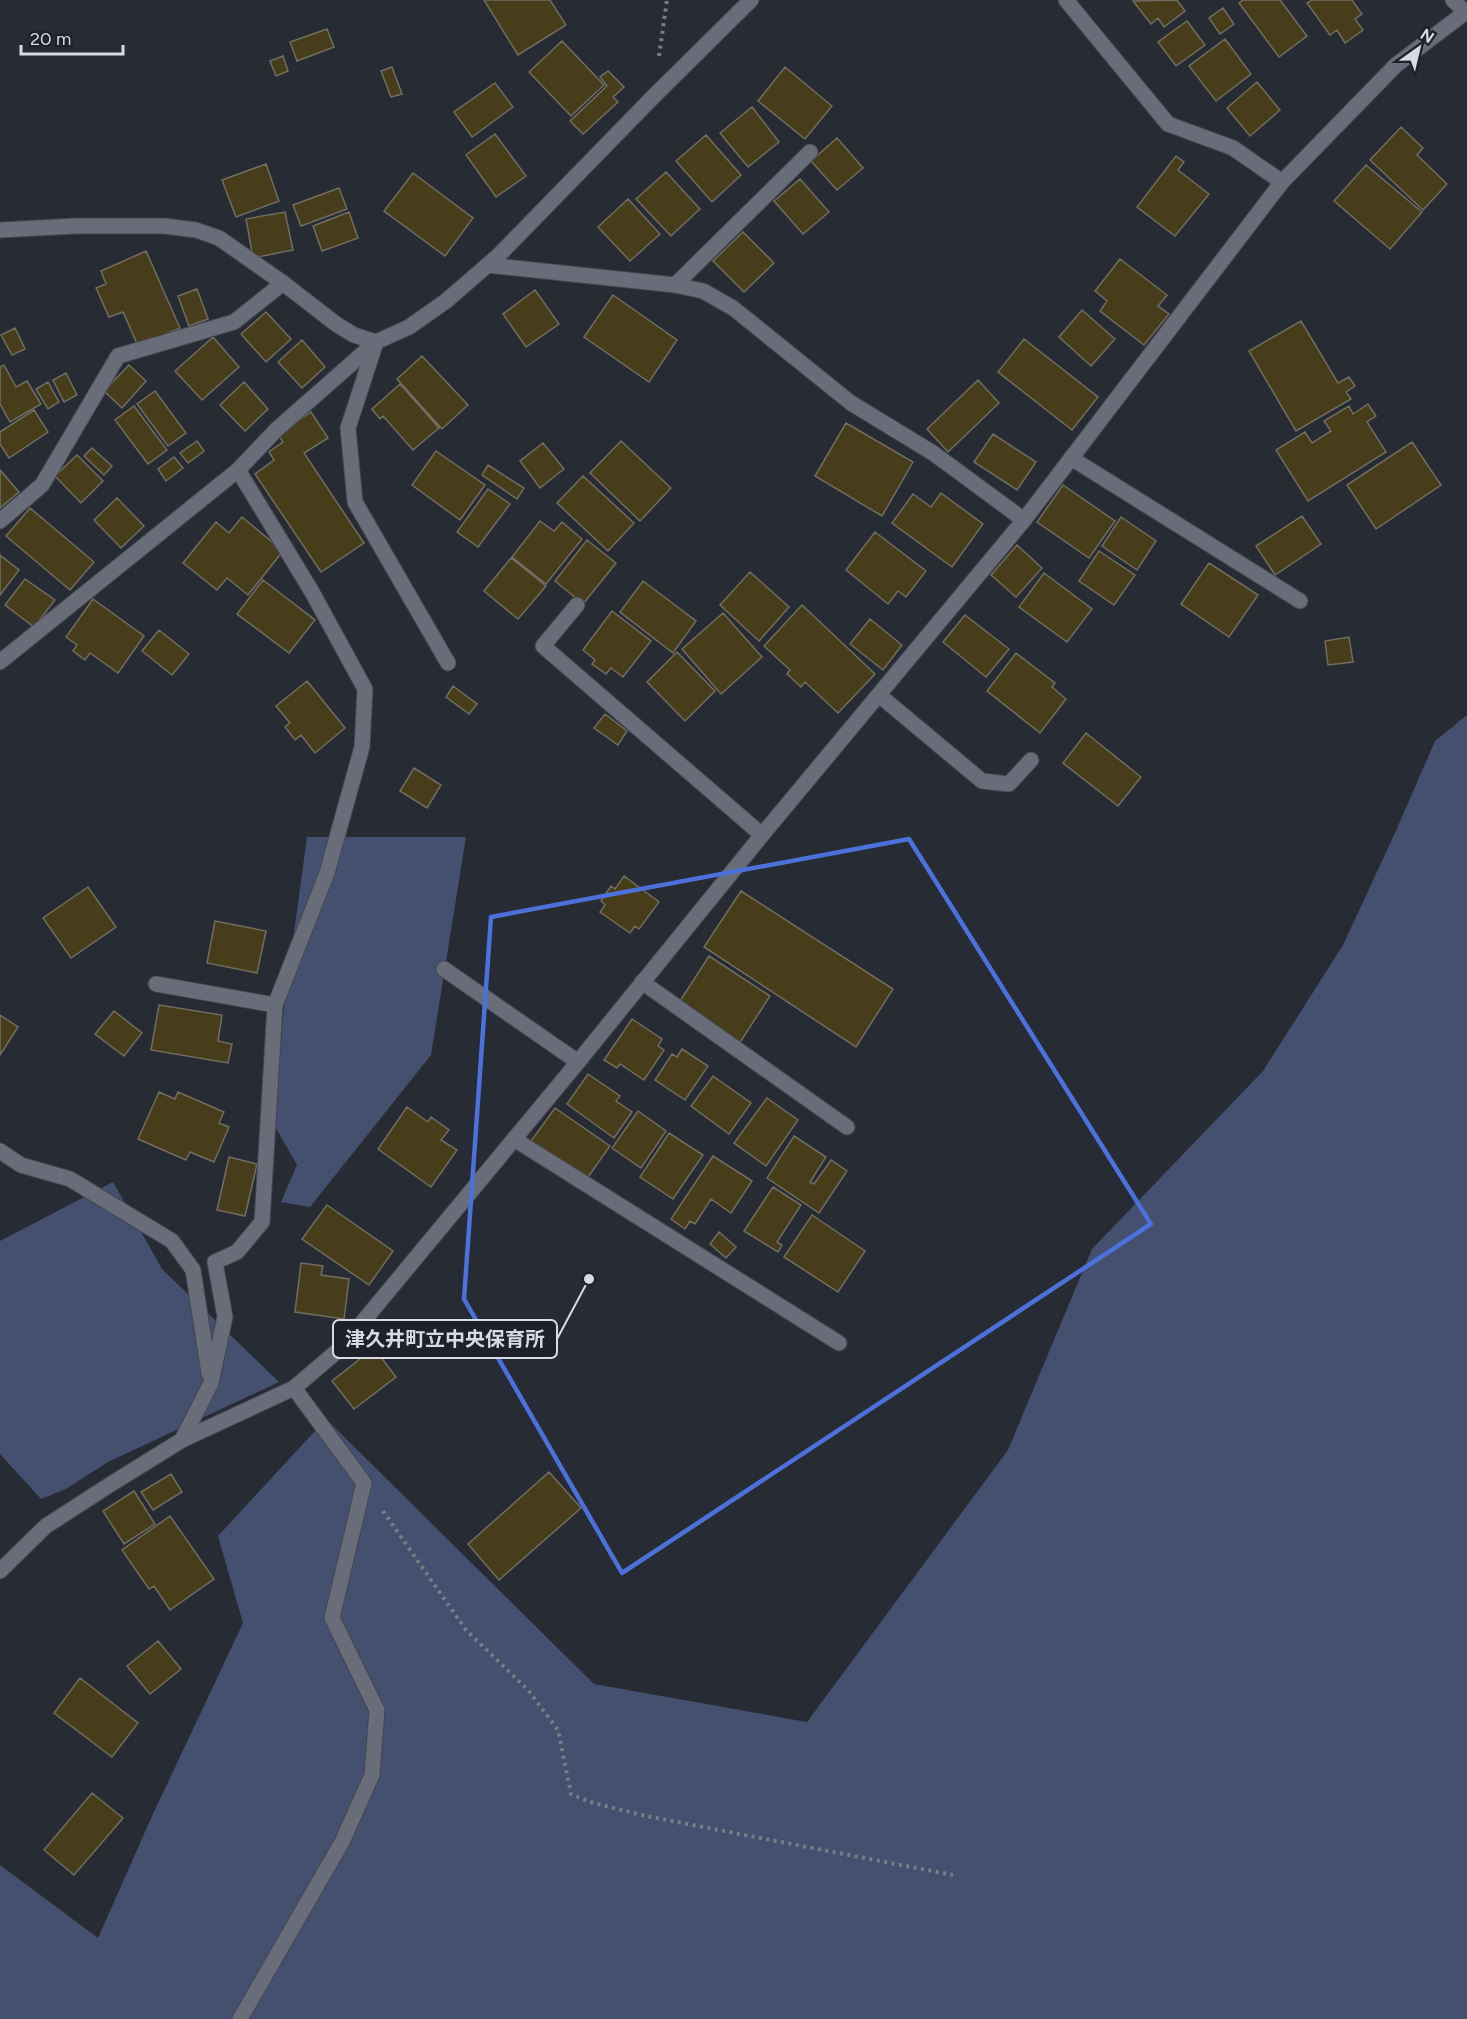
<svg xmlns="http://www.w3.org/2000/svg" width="1467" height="2019" font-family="Figtree,'Noto Sans JP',sans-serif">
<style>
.forest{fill:#454f6f}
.building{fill:#483d1a;stroke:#716d61;stroke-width:1.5}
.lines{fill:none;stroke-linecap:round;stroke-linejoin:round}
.service-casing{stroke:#44474f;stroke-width:17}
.minor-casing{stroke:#44474f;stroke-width:17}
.tertiary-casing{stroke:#44474f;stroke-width:17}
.path{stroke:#7a7d85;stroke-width:4;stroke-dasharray:3 4.5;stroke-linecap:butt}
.service{stroke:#696d79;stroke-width:15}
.minor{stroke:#696d79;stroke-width:15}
.tertiary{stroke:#696d79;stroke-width:15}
.marked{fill:none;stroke:#4c71da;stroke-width:4.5;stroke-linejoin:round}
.leader{fill:none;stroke:#d8dbe1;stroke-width:2}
.callout-dot{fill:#d8dbe1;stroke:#1e212a;stroke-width:2}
.callout{fill:#1e212a;stroke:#d8dbe1;stroke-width:2}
.callout-label{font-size:20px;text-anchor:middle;font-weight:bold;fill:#d8dbe1}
</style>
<rect width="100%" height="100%" fill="#272b34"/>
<path class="forest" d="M1467 715V2019H0V1865L98 1938 152 1816 243 1623 218 1536 326 1419 594 1684 807 1722 1008 1450 1092 1249 1263 1071 1343 945 1395 833 1435 741Z
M307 837H466L431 1055 310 1207 281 1202 297 1165 274 1125 284 1006Z
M113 1182 162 1269 279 1382 108 1462 66 1489 41 1499 0 1454V1241Z"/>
<path class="building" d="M484 0H550L566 25 518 55Z
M1177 0 1185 11 1164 27 1158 18 1151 24 1133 1Z
M1243 0H1280L1307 36 1279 57 1239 3Z
M1312 0H1352L1362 14 1355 19 1363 30 1345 43 1337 30 1330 35 1307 3Z
M1223 8 1234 24 1220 34 1209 18Z
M1187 21 1205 45 1176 66 1158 42Z
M327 29 334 47 297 61 290 42Z
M1225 39 1251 74 1216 101 1189 66Z
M562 41 604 85 571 116 529 72Z
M283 56 288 71 276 76 270 61Z
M392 67 402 94 391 97 381 71Z
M785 67 832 106 805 139 758 101Z
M608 71 624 87 613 97 618 102 583 134 570 121 607 86 600 77Z
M1257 82 1280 110 1250 136 1227 108Z
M495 83 513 107 472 137 454 112Z
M752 107 779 142 748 167 720 133Z
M1401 127 1423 148 1417 155 1447 184 1423 210 1370 160Z
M495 134 526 176 496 197 466 155Z
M706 135 741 175 712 202 676 161Z
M837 138 863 168 837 190 811 161Z
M1176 156 1184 162 1178 170 1209 194 1175 236 1137 207Z
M266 164 279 201 236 217 222 180Z
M1366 165 1422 212 1390 249 1334 201Z
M666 172 700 209 671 236 636 199Z
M413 173 473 218 445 256 384 211Z
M800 179 829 212 803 234 774 201Z
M339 188 347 209 301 226 293 205Z
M628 199 660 234 630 261 598 227Z
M285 212 293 250 253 258 246 219Z
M349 212 358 238 322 251 313 226Z
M743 232 774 263 744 292 713 261Z
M146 251 180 328 138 346 123 312 109 317 96 288 106 284 101 271Z
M1120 259 1167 295 1158 306 1169 314 1144 345 1100 311 1107 301 1095 291Z
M197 289 208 319 189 326 178 296Z
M535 290 559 324 526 347 503 314Z
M613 295 677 340 649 382 584 337Z
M1082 310 1115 339 1091 366 1059 337Z
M266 312 291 339 266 362 241 334Z
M1301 321 1338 383 1349 377 1355 386 1346 392 1351 399 1296 431 1249 351Z
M15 328 25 349 12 355 1 335Z
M213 337 239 367 202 400 175 371Z
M1024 339 1098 397 1072 430 998 372Z
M302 340 325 367 302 388 278 362Z
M422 356 468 405 442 429 397 379Z
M4 365 16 387 27 381 41 404 10 422 0 404V367Z
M129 365 146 381 122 408 104 391Z
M66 373 77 395 64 402 53 380Z
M978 380 999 403 948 452 927 429Z
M48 382 59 402 48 409 36 389Z
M244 382 268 409 245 431 220 405Z
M400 384 439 428 413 450 383 416 380 419 372 409Z
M155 391 186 433 168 446 137 404Z
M1368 404 1376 416 1367 422 1386 452 1308 501 1276 450 1305 432 1312 443 1331 431 1324 421 1349 406 1353 414Z
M134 406 167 450 148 464 115 420Z
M34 410 48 432 9 458 0 444V432Z
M311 412 328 438 304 453 364 543 321 572 255 474 274 460 269 452 283 442 278 434Z
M846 423 913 462 882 516 815 476Z
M993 434 1036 462 1017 490 974 462Z
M197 441 204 451 188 463 180 453Z
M621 441 671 488 640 521 590 473Z
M1412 442 1441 485 1376 529 1347 485Z
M543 443 564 469 540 488 520 461Z
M92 448 112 466 104 475 84 456Z
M436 451 485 485 460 520 412 485Z
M77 455 103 481 81 503 55 476Z
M174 457 183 468 166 481 158 469Z
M488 465 524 488 517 499 482 475Z
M0 470 19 492 0 508Z
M583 476 634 523 608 551 557 503Z
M1063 485 1115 521 1089 558 1037 522Z
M488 489 510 504 478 547 457 532Z
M941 493 983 524 952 567 892 523 913 494 931 507Z
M117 498 144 526 121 548 94 520Z
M30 508 94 562 70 590 6 536Z
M1302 516 1321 544 1275 575 1256 546Z
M242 517 283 551 248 595 227 578 217 590 183 563 216 522 229 533Z
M1121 517 1156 541 1137 570 1102 546Z
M540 521 554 531 562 522 582 539 546 584 512 557Z
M875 532 926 571 906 597 898 591 888 604 846 570Z
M587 540 616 563 583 604 555 581Z
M1017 545 1042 568 1016 597 991 575Z
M1099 551 1135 575 1114 605 1079 581Z
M0 555 19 570 0 595Z
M511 558 546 586 518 619 484 591Z
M1209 563 1258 595 1229 637 1181 604Z
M750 572 789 607 759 641 720 605Z
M1044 573 1092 609 1067 642 1019 607Z
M25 579 55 600 34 627 5 605Z
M263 580 315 620 289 653 237 614Z
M643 581 696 621 673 653 620 612Z
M93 599 144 636 118 673 90 653 85 660 73 651 77 645 66 637Z
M802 605 875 674 838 713 805 682 801 687 787 674 790 670 764 646Z
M612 611 651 641 623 677 611 668 606 674 592 664 595 660 583 650Z
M723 613 762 657 721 694 682 649Z
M965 615 1009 649 986 677 943 642Z
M870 619 902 645 883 670 850 644Z
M159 630 189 654 172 675 142 651Z
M1349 637 1353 662 1328 665 1325 641Z
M677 652 715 691 685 721 647 682Z
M1016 653 1055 683 1052 687 1066 699 1040 733 987 691Z
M307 681 345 728 315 753 301 735 295 740 285 727 290 723 276 706Z
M453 686 477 704 469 714 446 697Z
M605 714 627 731 618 745 594 728Z
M1086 733 1141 777 1118 806 1063 763Z
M414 768 441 785 427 808 400 791Z
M624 876 659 902 639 929 635 926 630 933 600 912 605 905 601 901 611 886 615 889Z
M88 887 116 927 71 958 43 918Z
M741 891 893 989 856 1047 704 947Z
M215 921 266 931 257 973 207 963Z
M709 956 770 996 739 1044 678 1004Z
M159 1005 222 1015 218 1041 232 1044 228 1063 151 1050Z
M114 1011 142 1033 124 1056 95 1034Z
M0 1015 18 1027 0 1055Z
M632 1019 662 1039 658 1046 664 1050 644 1080 620 1064 617 1068 604 1060Z
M682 1049 708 1066 685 1100 655 1080 672 1054 677 1057Z
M588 1074 620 1096 616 1101 632 1112 614 1138 567 1104Z
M713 1076 751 1103 729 1134 691 1106Z
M159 1092 175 1099 178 1092 224 1112 219 1123 229 1127 214 1162 190 1152 186 1160 138 1139Z
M767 1098 798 1120 766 1166 734 1143Z
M407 1107 428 1122 431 1117 449 1130 441 1140 457 1150 431 1187 378 1149Z
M555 1108 610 1146 586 1180 531 1141Z
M638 1111 666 1131 641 1168 612 1148Z
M669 1133 703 1155 673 1199 640 1177Z
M794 1136 826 1157 810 1182 814 1184 831 1160 847 1171 819 1213 767 1178Z
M713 1156 752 1181 731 1213 711 1199 695 1224 690 1221 685 1229 671 1219Z
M229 1157 257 1164 245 1216 217 1210Z
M773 1187 801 1205 777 1242 782 1245 778 1252 744 1231Z
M327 1205 393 1251 369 1285 302 1239Z
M812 1215 865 1251 838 1292 784 1257Z
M719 1232 736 1247 726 1258 710 1244Z
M301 1263 323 1266 321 1275 349 1279 344 1319 295 1312Z
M374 1348 396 1377 354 1409 332 1381Z
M549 1472 581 1508 499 1580 468 1544Z
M171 1474 182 1492 153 1510 141 1492Z
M134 1491 155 1524 124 1544 103 1511Z
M170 1516 214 1579 170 1610 154 1586 149 1589 122 1550Z
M158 1641 181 1669 150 1694 127 1666Z
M80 1678 138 1723 112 1757 54 1713Z
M92 1793 123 1818 74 1875 44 1850Z"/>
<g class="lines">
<g class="service-casing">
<path id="service" d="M1066 0 1168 124 1233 148 1282 182
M1453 0 1465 12
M675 285 703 291 733 308 851 403 933 453 1024 520
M376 342 348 428 355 502 448 663
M1071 458 1300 601
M0 521 42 485 118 356 234 322 283 283
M577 605 543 646 762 835
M0 662 238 470
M879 695 982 781 1009 784 1031 760
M444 969 578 1062
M156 984 275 1005
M514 1139 839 1343
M0 1151 21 1165 70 1179 172 1241 193 1270 209 1373
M182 1440 211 1383 225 1317 215 1262 237 1252 262 1222 275 1005 327 873 362 747 365 689 312 592 238 470 276 430 376 342
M240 2019 342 1842 372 1775 377 1710 332 1618 364 1483 294 1388"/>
</g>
<g class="minor-casing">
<path id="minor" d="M487 265 675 285 810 152
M642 982 847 1127
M0 1571 46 1526 111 1484 182 1440 294 1388 342 1347 578 1062 762 835 1024 520 1282 182 1396 65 1467 11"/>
</g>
<g class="tertiary-casing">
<path id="tertiary" d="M0 230 75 226H164L196 230 219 238 283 283 336 324 354 335 376 342 409 327 446 301 498 256 652 98 751 0"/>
</g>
<path class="path" d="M659 56 667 0
M383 1511 466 1630 528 1690 558 1730 571 1794 590 1802 646 1816 953 1875"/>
<use href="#service" class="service"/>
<use href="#minor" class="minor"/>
<use href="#tertiary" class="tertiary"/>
</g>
<path class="marked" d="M909 839 1151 1224 622 1573 464 1299 491 917Z"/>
<path class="leader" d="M589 1279L557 1339"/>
<circle class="callout-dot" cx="589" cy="1279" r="6"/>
<rect class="callout" x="333" y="1320" width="224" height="38" rx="6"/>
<g class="callout-label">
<text x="445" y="1346">津久井町立中央保育所</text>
</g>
<g transform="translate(1419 48) rotate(34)" stroke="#1e212a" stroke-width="4.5" paint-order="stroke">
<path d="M0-4.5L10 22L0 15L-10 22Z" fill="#d8dbe1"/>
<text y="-9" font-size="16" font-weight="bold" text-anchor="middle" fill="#d8dbe1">N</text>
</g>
<path d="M21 45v9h102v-9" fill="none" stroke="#d8dbe1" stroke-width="3"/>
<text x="30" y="45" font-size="18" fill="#d8dbe1" stroke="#1e212a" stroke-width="4.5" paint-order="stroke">20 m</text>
</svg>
